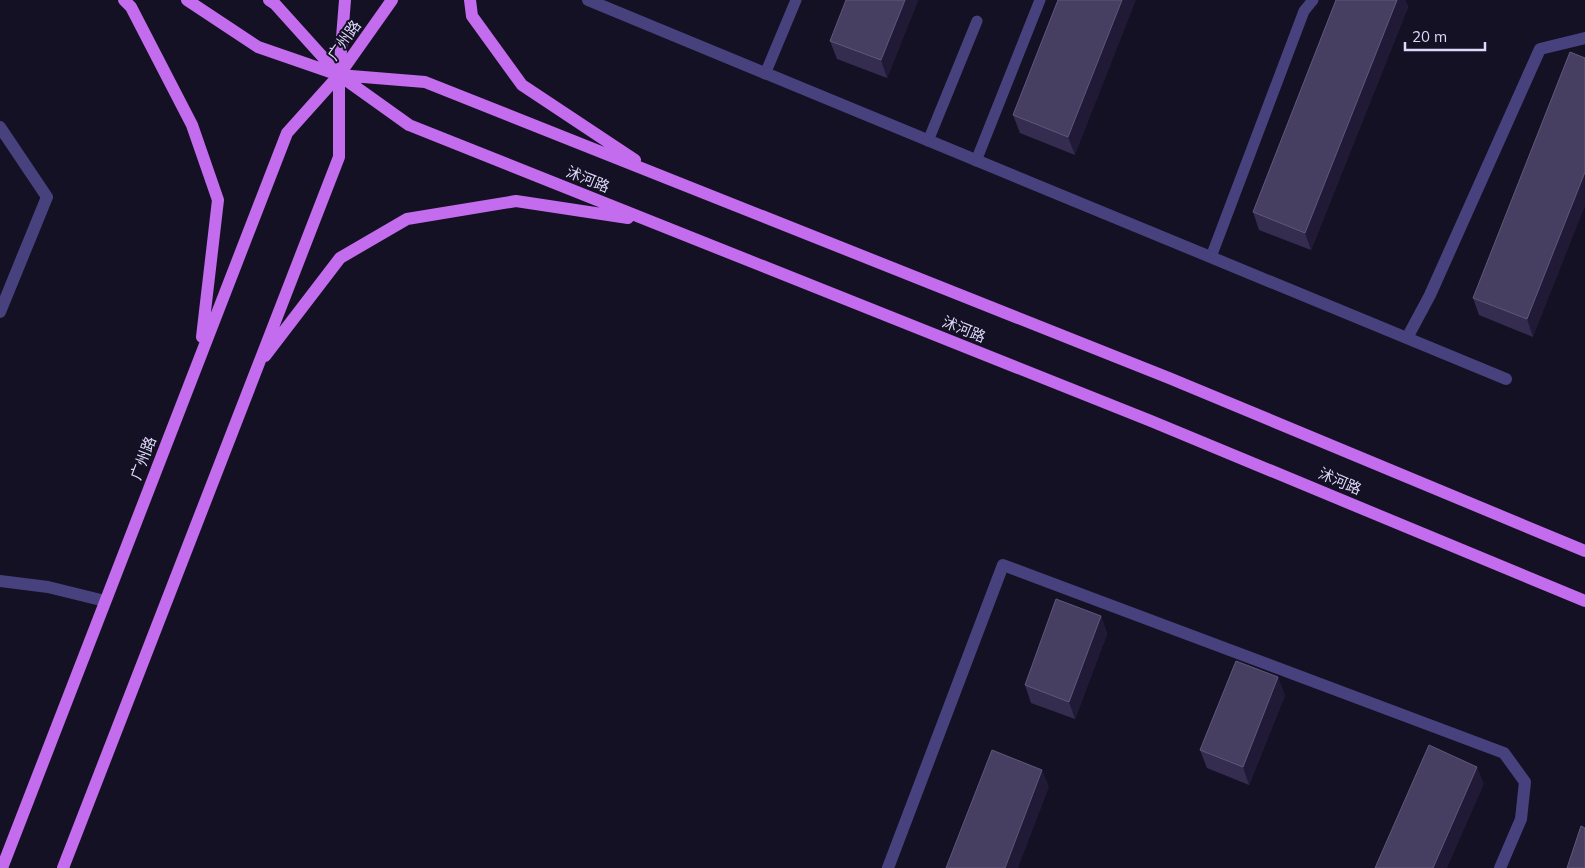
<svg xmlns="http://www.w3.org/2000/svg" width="1585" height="868" font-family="Mulish,'Noto Sans SC',sans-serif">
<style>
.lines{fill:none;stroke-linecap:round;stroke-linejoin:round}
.service{stroke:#47427e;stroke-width:11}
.minor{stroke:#47427e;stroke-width:12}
.primary{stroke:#c46cee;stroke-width:12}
.wall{fill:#352d50}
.shaded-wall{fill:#201a37}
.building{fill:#473f62;stroke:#5f587a}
.labels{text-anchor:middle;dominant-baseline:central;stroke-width:4;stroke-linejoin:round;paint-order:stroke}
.street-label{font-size:15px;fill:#ded9fb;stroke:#151124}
</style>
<rect width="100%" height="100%" fill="#151124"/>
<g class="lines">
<path class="service" d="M765 74 796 0
M928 141 977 21
M976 161 1040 0
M1211 257 1304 11 1313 0"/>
<path class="minor" d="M588 0 1506 379
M0 127 47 197 0 312
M1407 338 1430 295 1540 49 1585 38
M0 581 48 587 105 601
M888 868 1003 565 1504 753 1525 782 1521 819 1500 868"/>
<path class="primary" d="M124 0 131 7 192 125 218 200 202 337
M187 0 258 47 339 75 425 82 1169 378 1585 551
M269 0 275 4 339 75 409 125 1151 421 1585 601
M470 0 472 16 522 85 635 160
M265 356 340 258 407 219 516 201 628 218
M2 868 287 133 339 75 392 0
M63 868 339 157V75L345 0"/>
</g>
<path class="wall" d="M918 0 887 78 837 59 830 41Z
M1058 0 1075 155 1020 133 1013 115Z
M1336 0H1405L1408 7 1311 250 1259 230 1253 212Z
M1570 52 1533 337 1479 315 1473 298Z
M1101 616 1107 634 1075 719 1031 703 1025 685Z
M1285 695 1249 785 1207 768 1200 750Z"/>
<path class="shaded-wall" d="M905 0H918L887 78 881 60Z
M1122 0H1136L1075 155 1068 137Z
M1397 0H1405L1408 7 1311 250 1305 233Z
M1585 172V206L1533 337 1527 319Z
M1101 616 1107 634 1075 719 1069 702Z
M1278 677 1285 695 1249 785 1243 767Z
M1477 767 1484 784 1447 868H1433Z
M1042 770 1049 787 1018 868H1005Z"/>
<path class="building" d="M846 0H905L881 60 830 41Z
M1058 0H1122L1068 137 1013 115Z
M1336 0H1397L1305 233 1253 212Z
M1570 52 1585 58V172L1527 319 1473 298Z
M1056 599 1101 616 1069 702 1025 685Z
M1236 661 1278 677 1243 767 1200 750Z
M1429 745 1477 767 1433 868H1375Z
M992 750 1042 770 1005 868H946Z
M1581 826 1585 828V868H1567Z"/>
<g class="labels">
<g class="street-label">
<text transform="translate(344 40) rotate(-54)">广州路</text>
<text transform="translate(588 179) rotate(22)">沭河路</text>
<text transform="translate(964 329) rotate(22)">沭河路</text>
<text transform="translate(143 458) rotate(-69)">广州路</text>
<text transform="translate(1340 481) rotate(23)">沭河路</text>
</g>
</g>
<path d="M1405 42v8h80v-8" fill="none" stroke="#ded9fb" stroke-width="2.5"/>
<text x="1412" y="42" font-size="15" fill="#ded9fb" stroke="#151124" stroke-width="4" paint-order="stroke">20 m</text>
</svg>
